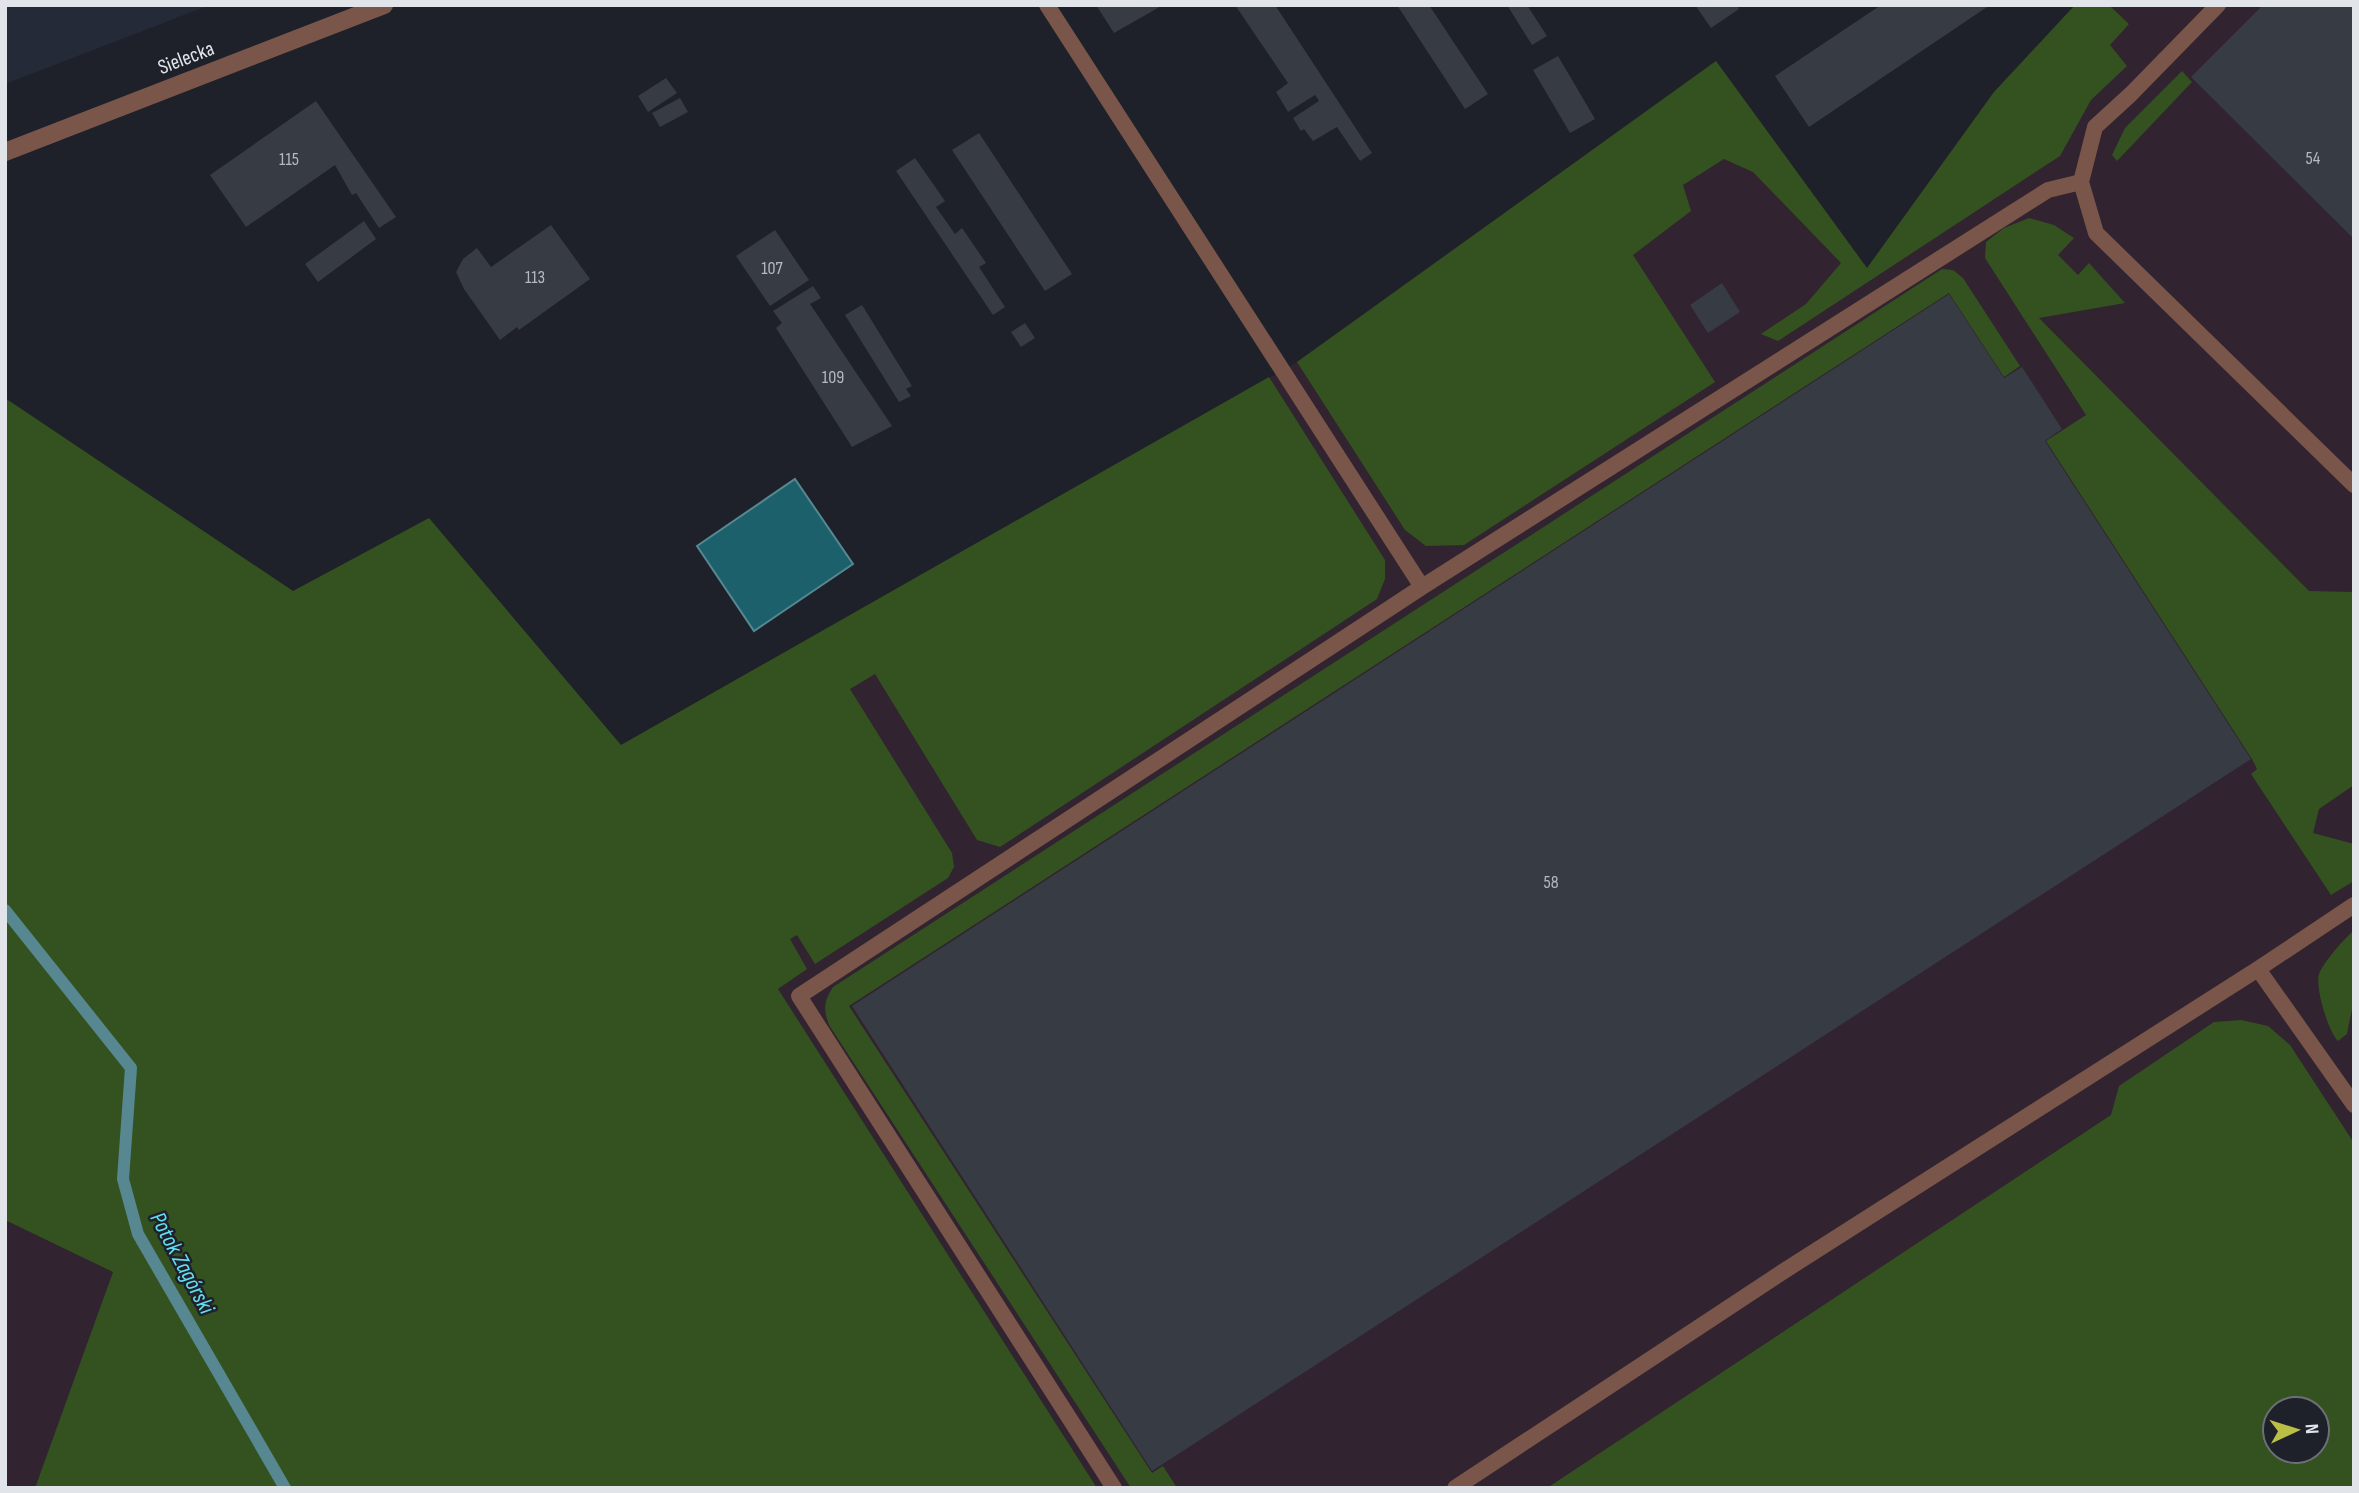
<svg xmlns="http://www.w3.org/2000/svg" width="2359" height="1493" font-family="'Sofia Sans Condensed',sans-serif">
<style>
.industrial{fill:#31232f}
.built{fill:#242a37}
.green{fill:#345220;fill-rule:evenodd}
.water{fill:#1c606b;stroke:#578891;stroke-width:2}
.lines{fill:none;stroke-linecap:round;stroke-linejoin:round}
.stream{stroke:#578891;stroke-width:12}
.building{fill:#373b43}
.service{stroke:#79554a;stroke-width:16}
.tertiary{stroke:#79554a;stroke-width:18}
.labels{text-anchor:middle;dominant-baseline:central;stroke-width:5;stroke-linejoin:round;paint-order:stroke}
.number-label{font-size:18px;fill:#b6bac0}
.street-label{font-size:21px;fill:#e1e4e9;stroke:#1e2129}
.water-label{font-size:23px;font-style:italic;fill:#61e0f5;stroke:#1e2129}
</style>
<rect width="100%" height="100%" fill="#1e2129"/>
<path class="industrial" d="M2075 5H2354V1232L1586 1488H1097L621 745 1297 362 1716 61 1867 268 1994 92Z
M5 1220 114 1272 35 1488H5Z"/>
<path class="built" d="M5 5H210L5 84Z"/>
<path class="green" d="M2075 5H2112L2111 7 2129 24 2110 45 2127 66 2091 100 2060 156 1778 341 1761 334 1806 304 1841 263 1753 172 1724 159 1683 185 1691 211 1633 255 1715 382 1464 545 1426 546 1405 530 1297 362 1716 61 1867 268 1994 92Z
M2182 71 2192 82 2117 161 2112 155 2125 128Z
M2029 218 2054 225 2074 238 2058 255 2078 275 2089 263 2125 303 2039 318 2309 591 2354 592V785L2319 809 2313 833 2354 844V881L2331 895 2251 774 2257 769 2252 759 2046 441 2086 415 1985 258 1986 242 2004 228Z
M1942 269 1953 270 1963 278 2020 366 2004 377 1949 293 849 1006 1152 1473 1163 1466 1177 1488H1131L829 1025C823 1009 824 1001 833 987Z
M1269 377 1385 560V579L1377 599 1000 847 977 840 875 674 850 689 952 853 954 867 948 878 815 964 797 935 790 939 807 969 778 989 1097 1488H35L113 1272 5 1220V398L293 591 429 518 621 745Z
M2354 931V999L2347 1034 2338 1041C2328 1031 2315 988 2319 974 2323 963 2345 937 2354 931Z
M2241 1020 2268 1026 2290 1045 2354 1143V1488H1547L2111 1115 2119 1086 2214 1022ZM2275 1409H2317V1451H2275Z"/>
<path class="water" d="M795 479 853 564 754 631 697 546Z"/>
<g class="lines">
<path class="stream" d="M5 910 131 1068 123 1179 138 1234 285 1488"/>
</g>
<path class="building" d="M1096 5H1163L1114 33Z
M1235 5H1275L1372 153 1360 161 1337 127 1313 141 1304 129 1301 131 1293 118 1319 101 1315 95 1288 112 1276 92 1288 83Z
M1397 5H1429L1488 94 1465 109Z
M1507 5H1527L1547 36 1532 45Z
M1695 5H1737L1739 9 1711 28Z
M1881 5H1990L1809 127 1775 76Z
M2263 5H2354V239L2191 77Z
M1558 56 1595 119 1570 133 1533 70Z
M666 78 677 93 648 112 638 96Z
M680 98 688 112 660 127 652 113Z
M316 101 396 217 379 228 356 193 352 195 335 165 246 227 210 175Z
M979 133 1072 274 1045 291 952 150Z
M915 158 945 201 936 207 955 234 962 228 986 263 979 267 1005 307 993 315 896 171Z
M364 221 376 239 318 282 305 264Z
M551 225 590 279 519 330 517 327 500 340 464 289 456 272 463 259 477 248 491 267Z
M775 230 809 280 770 306 736 256Z
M1722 283 1740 312 1708 333 1690 305Z
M813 286 821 298 810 304 892 426 852 447 776 328 782 323 773 311Z
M1949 294 2004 378 2022 367 2062 429 2045 441 2251 759 1152 1471 852 1006Z
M862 305 912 386 906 389 911 396 899 402 845 315Z
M1025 323 1035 338 1021 347 1011 332Z"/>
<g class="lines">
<path class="service" d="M1047 5 1422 587 2048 190 2081 182
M2218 5 2131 94 2095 127 2081 182 2096 233 2354 485
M2258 969 2354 1105
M1114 1488 799 996 1422 587
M1455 1488 1784 1271 2258 969 2354 905"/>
<path class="tertiary" d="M5 152 384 5"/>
</g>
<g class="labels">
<g class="number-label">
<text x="2313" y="158">54</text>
<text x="289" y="159">115</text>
<text x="772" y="268">107</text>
<text x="535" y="277">113</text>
<text x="833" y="377">109</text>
<text x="1551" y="882">58</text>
</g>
<g class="street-label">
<text transform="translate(186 58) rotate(-21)">Sielecka</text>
</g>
<g class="water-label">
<text transform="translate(182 1263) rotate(62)">Potok Zagórski</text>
</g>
</g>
<rect width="2359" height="1493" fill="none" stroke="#e1e4e9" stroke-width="14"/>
<g transform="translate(2296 1430) rotate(86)"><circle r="33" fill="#1e2129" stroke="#6c6f76" stroke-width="2"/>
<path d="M0-5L12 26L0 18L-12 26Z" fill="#bac045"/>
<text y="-10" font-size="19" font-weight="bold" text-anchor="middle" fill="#e1e4e9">N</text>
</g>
</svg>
